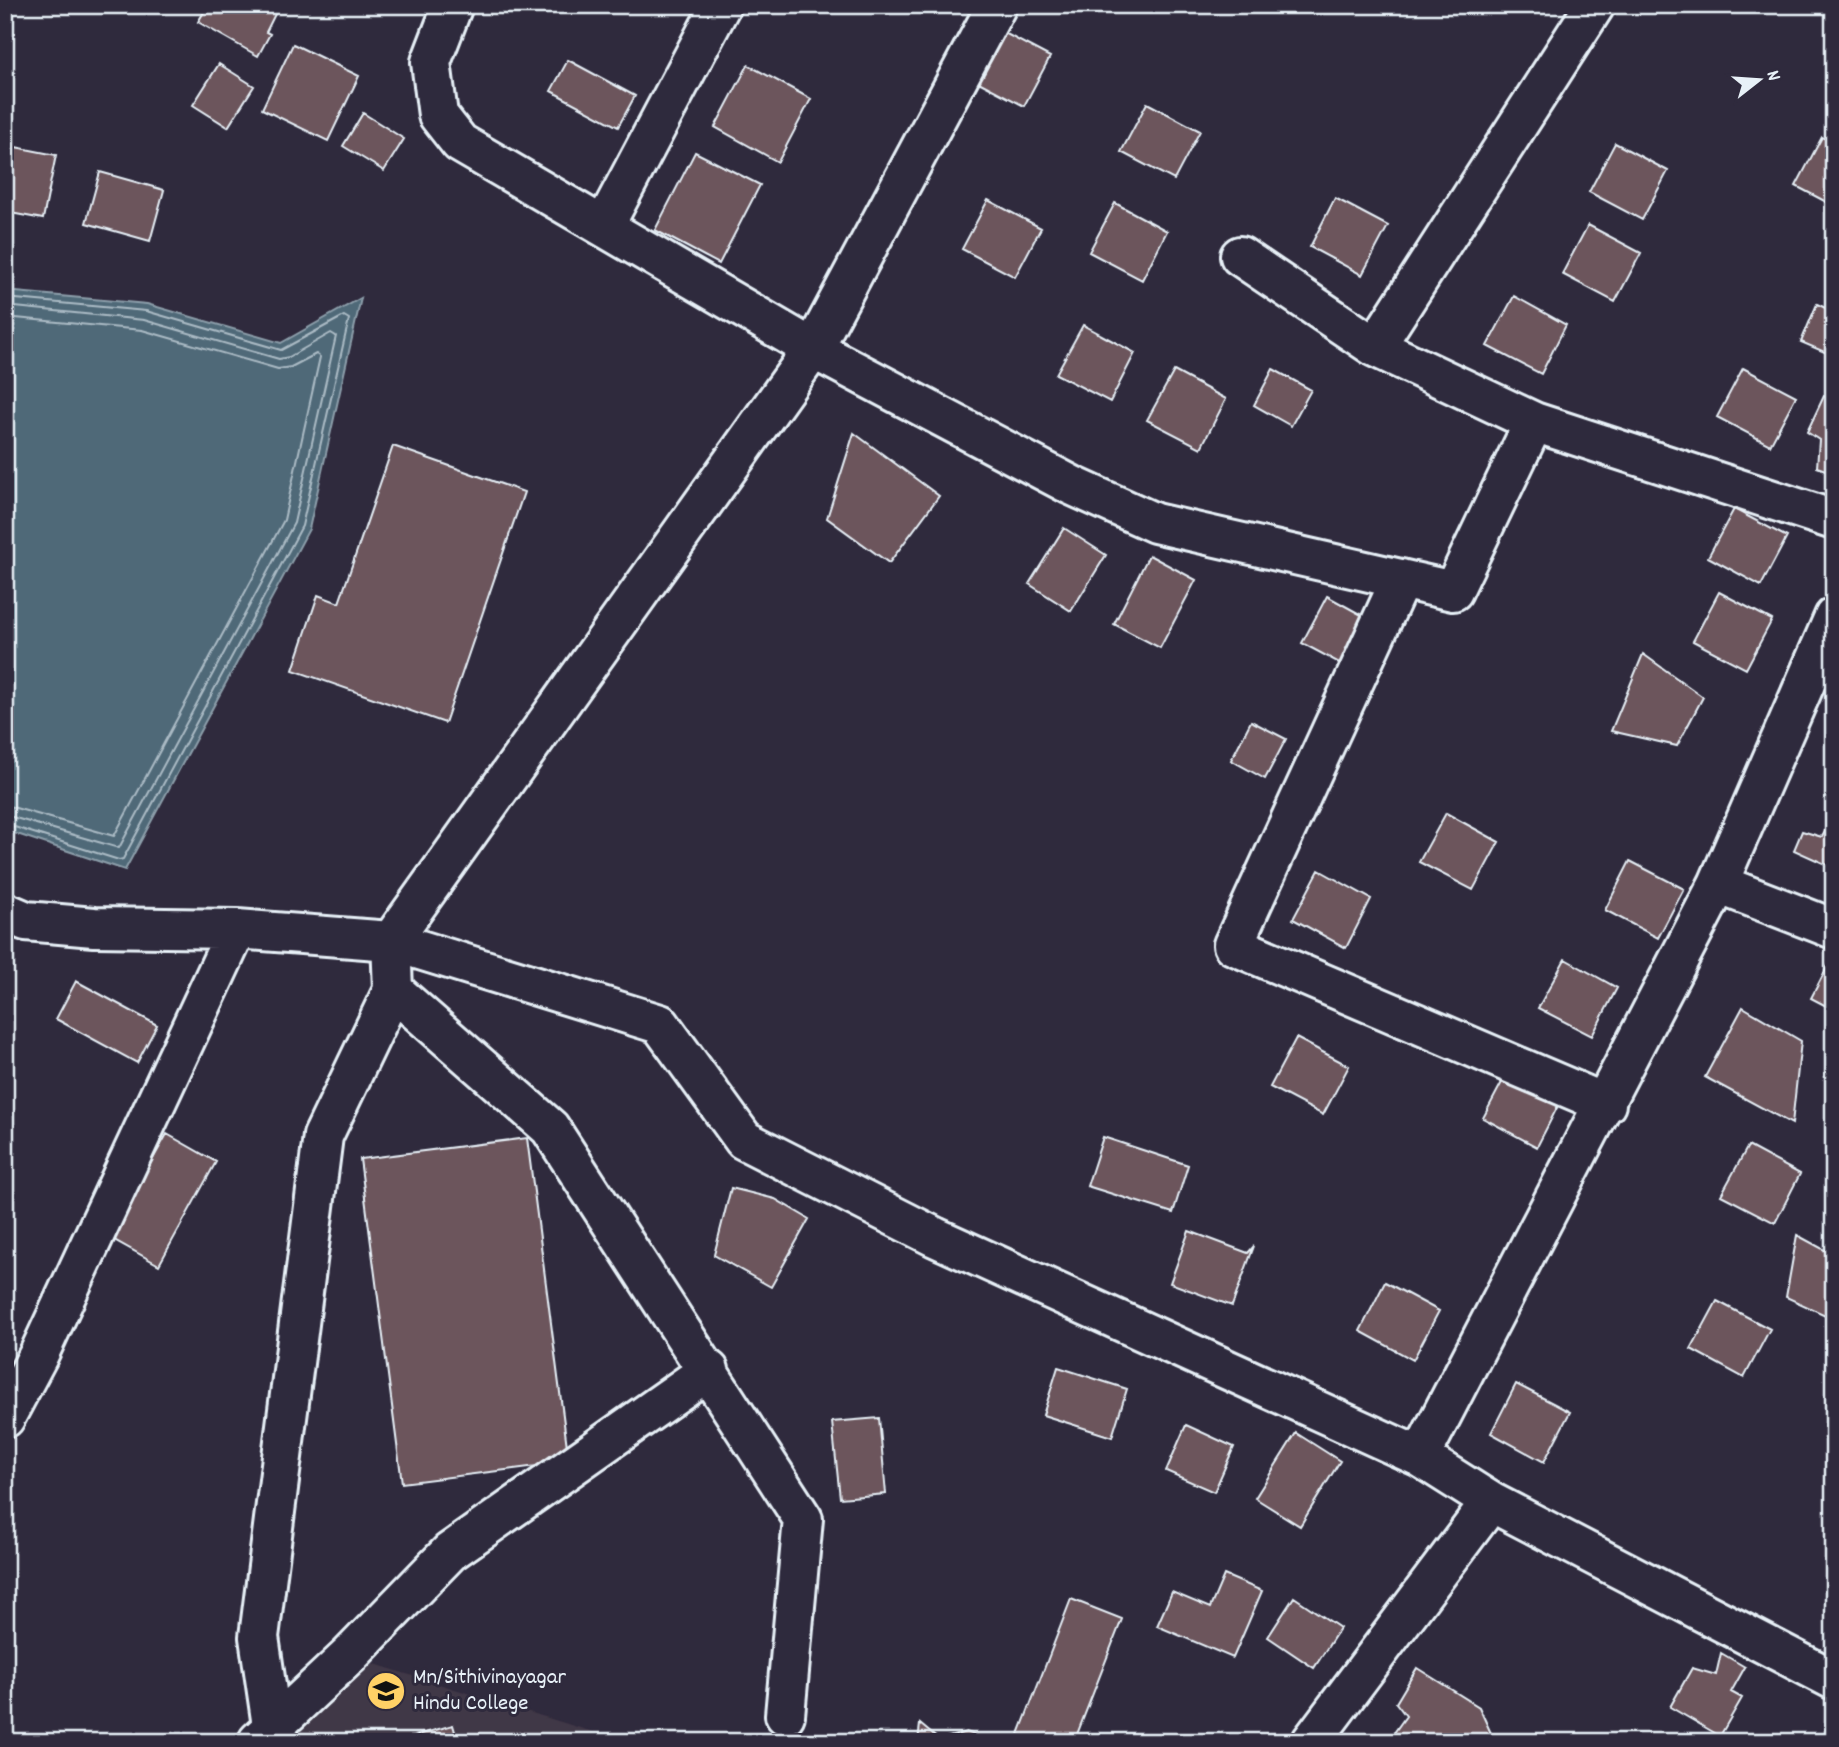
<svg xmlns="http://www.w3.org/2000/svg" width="1839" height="1747" font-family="Dekko,sans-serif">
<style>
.built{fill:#413746}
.water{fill:#506978;stroke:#8d9fab;stroke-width:2}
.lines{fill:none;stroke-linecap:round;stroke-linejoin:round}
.shore{stroke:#abbbc5;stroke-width:2}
.building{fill:#6c555c;stroke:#e8f1f8;stroke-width:2}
.minor-casing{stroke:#e8f1f8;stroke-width:44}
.minor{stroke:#2f2a3d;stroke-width:38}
.labels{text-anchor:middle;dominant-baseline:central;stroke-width:6;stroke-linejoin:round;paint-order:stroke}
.poi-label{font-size:23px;fill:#e8f1f8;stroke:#2f2a3d;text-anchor:start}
</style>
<rect width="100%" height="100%" fill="#2f2a3d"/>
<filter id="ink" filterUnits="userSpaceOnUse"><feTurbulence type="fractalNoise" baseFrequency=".0143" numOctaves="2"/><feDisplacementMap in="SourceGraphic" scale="14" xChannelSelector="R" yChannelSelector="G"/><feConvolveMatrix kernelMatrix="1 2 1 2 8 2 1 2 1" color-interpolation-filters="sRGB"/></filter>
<g filter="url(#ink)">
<path class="built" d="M349 1656 625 1742H257Z"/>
<path class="water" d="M5 291 147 304 281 343 361 298 309 529 125 870 5 830Z"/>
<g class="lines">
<path class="shore" d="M5 298 146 311 281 350 344 316 349 319 302 526 123 859 119 860 5 824
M5 306 144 320 279 359 289 357 331 333 336 336 294 523 119 848 5 815
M5 317 142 330 278 369 291 367 316 354 320 357 284 520 114 836 5 805"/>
</g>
<path class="building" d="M208 5H264L276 12 266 32 270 34 258 56 198 22Z
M997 29 1050 57 1024 106 971 78Z
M293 44 359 76 328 141 262 109Z
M568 60 635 96 618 127 551 91Z
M219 64 254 86 228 127 193 105Z
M748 65 811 99 778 162 715 127Z
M1147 103 1200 131 1174 180 1121 152Z
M363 113 404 139 384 171 343 146Z
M1822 137 1834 143V206L1796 186Z
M1615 143 1668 171 1642 220 1589 192Z
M5 145 56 155 43 219 5 212Z
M695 152 760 185 719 264 655 230Z
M100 172 164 190 150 241 86 223Z
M1335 198 1388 226 1362 275 1310 247Z
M988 200 1041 228 1015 277 962 249Z
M1115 203 1167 231 1142 280 1089 252Z
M1588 225 1641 253 1615 302 1562 274Z
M1514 296 1566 325 1541 374 1487 346Z
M1817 304 1834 312V356L1801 342Z
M1083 325 1135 353 1110 402 1056 374Z
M1743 368 1796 396 1770 445 1717 417Z
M1273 369 1311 390 1291 426 1254 405Z
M1174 371 1226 399 1201 448 1147 420Z
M1824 396 1834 400V473L1817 467 1819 440 1807 432Z
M854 433 939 496 889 563 827 518Z
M393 446 524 492 445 723 293 670 318 595 339 603Z
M1734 509 1787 537 1761 586 1708 557Z
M1064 528 1106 555 1071 611 1029 584Z
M1149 555 1196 580 1160 648 1114 624Z
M1719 592 1772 620 1746 669 1693 641Z
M1327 596 1367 618 1343 665 1302 643Z
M1643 654 1703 697 1677 746 1611 731Z
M1251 721 1286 739 1265 779 1231 760Z
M1446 813 1499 842 1473 890 1419 862Z
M1834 815V868L1794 850 1802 831 1822 837Z
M1630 861 1684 889 1658 938 1605 910Z
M1319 870 1371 899 1346 948 1293 919Z
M1834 954V1010L1811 998Z
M1565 959 1617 988 1592 1036 1538 1008Z
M76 981 157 1025 137 1063 56 1019Z
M1743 1007 1801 1041 1792 1124 1705 1077Z
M1296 1038 1349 1066 1323 1115 1270 1087Z
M1509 1069 1562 1098 1537 1147 1483 1118Z
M167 1134 216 1162 159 1265 109 1237Z
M1103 1137 1188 1165 1173 1213 1087 1186Z
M527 1138 569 1462 402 1483 360 1159Z
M1748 1146 1800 1174 1775 1223 1721 1195Z
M731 1188 775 1199 809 1219 771 1287 714 1255Z
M1189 1231 1248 1253 1254 1246 1232 1306 1170 1283Z
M1797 1235 1834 1255V1319L1786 1297Z
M1385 1282 1439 1311 1413 1360 1360 1331Z
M1717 1301 1770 1329 1744 1378 1691 1349Z
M1058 1367 1127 1389 1112 1437 1043 1415Z
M1516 1384 1570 1412 1544 1462 1491 1433Z
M879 1418 886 1494 840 1498 832 1422Z
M1186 1425 1234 1447 1214 1492 1166 1471Z
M1296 1433 1340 1461 1300 1526 1255 1498Z
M1224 1575 1262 1591 1233 1658 1157 1626 1172 1592 1210 1608Z
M1294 1597 1340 1628 1314 1668 1268 1637Z
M1071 1599 1122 1619 1074 1742H1016Z
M1721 1653 1745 1667 1731 1692 1742 1698 1720 1736 1670 1707 1692 1668 1716 1675Z
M1417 1668 1479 1707 1495 1742H1397L1391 1737 1406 1716 1396 1703Z
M920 1724 939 1740 966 1732 975 1735 974 1742H918Z
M453 1725 458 1742H393Z"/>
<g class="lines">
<g class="minor-casing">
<path id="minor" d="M453 5 431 62 438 115 460 143 813 349 1071 485 1155 523 1453 591 1534 422 1834 520
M604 226 721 5
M1240 256 1375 347 1595 5
M1375 347 1534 422
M1401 579 1233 945 1606 1104
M1718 884 1834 929
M5 912 26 921 94 927 237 929 391 941 660 1024 744 1140 935 1237 1420 1457 1491 1502 1834 1680
M5 1418 38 1356 237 929
M1420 1457 1718 884 1834 617
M785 1715 803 1519 550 1128 393 990 391 941 813 349 997 5
M272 1726 259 1637 323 1136 393 990
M258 1741 349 1656 450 1552 709 1370
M1311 1742 1491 1502"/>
</g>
<use href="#minor" class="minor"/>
</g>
</g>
<defs>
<g id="school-disc" transform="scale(2.0125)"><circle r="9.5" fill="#ffd166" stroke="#2f2a3d"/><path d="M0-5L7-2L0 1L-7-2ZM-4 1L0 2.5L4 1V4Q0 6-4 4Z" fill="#111"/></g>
</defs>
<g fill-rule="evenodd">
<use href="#school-disc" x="386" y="1691"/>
</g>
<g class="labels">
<g class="poi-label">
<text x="413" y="1678">Mn/Sithivinayagar<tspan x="413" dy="26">Hindu College</tspan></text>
</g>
</g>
<rect width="1839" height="1747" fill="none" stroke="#2f2a3d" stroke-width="28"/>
<rect x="14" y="14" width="1811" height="1719" fill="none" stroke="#e8f1f8" stroke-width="2.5" filter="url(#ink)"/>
<g transform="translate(1759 80) rotate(73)" stroke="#2f2a3d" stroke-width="5" paint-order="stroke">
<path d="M0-5L12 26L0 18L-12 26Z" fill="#e8f1f8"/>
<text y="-10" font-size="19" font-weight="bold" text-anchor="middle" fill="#e8f1f8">N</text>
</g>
</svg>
